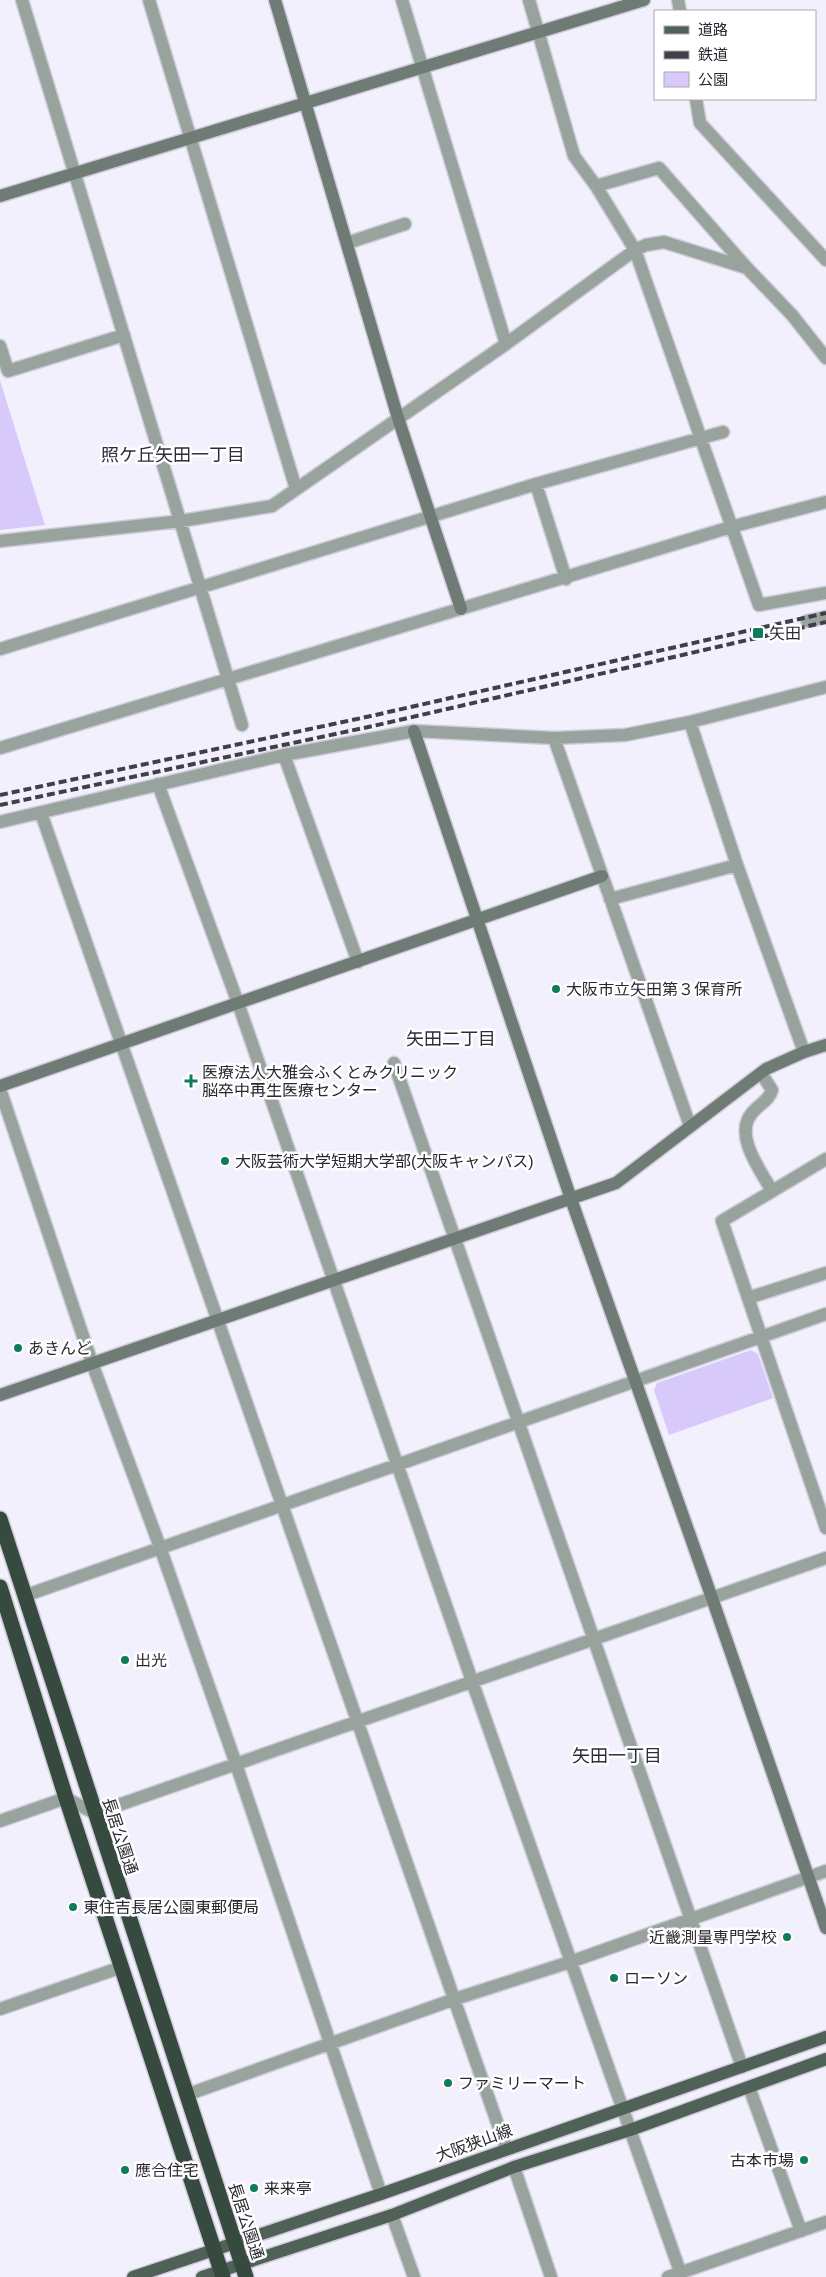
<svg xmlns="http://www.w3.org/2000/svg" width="826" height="2277" font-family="Arial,'Noto Sans JP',sans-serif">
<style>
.green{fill:#d7cafb}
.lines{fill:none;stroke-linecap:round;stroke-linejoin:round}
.street-casing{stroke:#cfccd9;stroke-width:15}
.secondary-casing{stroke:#cfccd9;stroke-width:15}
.primary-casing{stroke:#cfccd9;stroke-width:15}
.highway-casing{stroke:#cfccd9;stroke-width:18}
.street{stroke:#99a39d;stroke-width:12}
.secondary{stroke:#6e7c75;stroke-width:12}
.primary{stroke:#506158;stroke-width:12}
.highway{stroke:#364a40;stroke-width:15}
.rail{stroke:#403e47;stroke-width:4;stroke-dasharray:8 4;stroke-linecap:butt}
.poi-dot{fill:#0f7c58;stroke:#fff;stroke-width:2}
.labels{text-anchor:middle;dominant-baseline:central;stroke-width:5;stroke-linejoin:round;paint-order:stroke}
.poi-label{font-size:16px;fill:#2a2831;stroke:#fff;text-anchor:start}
.street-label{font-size:16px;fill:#2a2831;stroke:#fff}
.neighbourhood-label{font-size:18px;fill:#2f2b3b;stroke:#fff}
</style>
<rect width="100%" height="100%" fill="#f3f0fe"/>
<path class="green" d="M0 380 45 525 0 530Z
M751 1350 758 1354 773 1398 669 1435 654 1390 657 1383Z"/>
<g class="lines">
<g class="street-casing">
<path id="street" d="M22 0 242 725
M149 0 296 489
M402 0 506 344
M529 0 574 156 596 186 635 250 759 605 826 593
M678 0 680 11
M696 99 700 123 826 260
M596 186 659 168 747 268 792 315 826 358
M347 243 405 224
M0 346 8 371 124 335
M536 484 566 579
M0 541 181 521 272 506 506 344 635 250 646 245 664 242 747 268
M807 621 826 617
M0 649 536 484 723 432
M690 722 737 865 804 1052
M554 738 690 1126
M0 748 731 527 826 502
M284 755 358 962
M158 784 238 1003 472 1681 682 2277
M41 813 506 2148
M0 822 284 755 414 731 554 738 625 735 690 722 826 687
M610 899 737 865
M394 1063 742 2067
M761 1073 772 1090C769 1101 759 1104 752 1113 733 1135 761 1171 772 1191
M0 1089 92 1363 160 1547 236 1764 381 2194
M826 1159 722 1221 826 1528
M748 1298 826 1273
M24 1596 826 1314
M0 1821 66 1798 94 1813 110 1808 826 1558
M0 2009 122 1967
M749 2087 801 2231
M186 2095 455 1999 570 1962 826 1871
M514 2167 551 2277
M392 2215 414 2277
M668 2277 826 2222"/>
</g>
<g class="secondary-casing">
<path id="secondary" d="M275 0 398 418 461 609
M0 196 644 0
M414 731 571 1199 712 1598 826 1928
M0 1086 602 876
M0 1395 616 1183 766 1069 804 1052 826 1045"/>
</g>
<g class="primary-casing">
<path id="primary" d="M133 2277 381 2194 826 2037
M202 2277 392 2215 514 2167 630 2130 826 2059"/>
</g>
<g class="highway-casing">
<path id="highway" d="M0 1519 246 2277
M0 1587 66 1798 223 2277"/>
</g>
<use href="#street" class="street"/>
<use href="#secondary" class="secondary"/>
<use href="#primary" class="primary"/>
<use href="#highway" class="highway"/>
<path class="rail" d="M0 795 371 716 826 613
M0 805 373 726 826 622"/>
</g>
<g class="poi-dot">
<rect x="752" y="627" width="12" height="12" rx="2.5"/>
<circle cx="556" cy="989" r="5"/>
<path d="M188.5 1073.5h5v5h5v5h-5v5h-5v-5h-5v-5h5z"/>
<circle cx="225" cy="1161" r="5"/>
<circle cx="18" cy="1348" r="5"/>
<circle cx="125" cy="1660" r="5"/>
<circle cx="73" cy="1907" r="5"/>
<circle cx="787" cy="1937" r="5"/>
<circle cx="614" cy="1978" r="5"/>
<circle cx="448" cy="2083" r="5"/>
<circle cx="804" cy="2160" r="5"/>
<circle cx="125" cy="2170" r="5"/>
<circle cx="254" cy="2188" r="5"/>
</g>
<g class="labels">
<g class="poi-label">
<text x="769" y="633">矢田</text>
<text x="566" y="989">大阪市立矢田第３保育所</text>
<text x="202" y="1072">医療法人大雅会ふくとみクリニック<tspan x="202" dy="18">脳卒中再生医療センター</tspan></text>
<text x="235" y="1161">大阪芸術大学短期大学部(大阪キャンパス)</text>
<text x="28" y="1348">あきんど</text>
<text x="135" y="1660">出光</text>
<text x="83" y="1907">東住吉長居公園東郵便局</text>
<text x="777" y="1937" text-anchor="end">近畿測量専門学校</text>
<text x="624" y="1978">ローソン</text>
<text x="458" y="2083">ファミリーマート</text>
<text x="794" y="2160" text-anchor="end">古本市場</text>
<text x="135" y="2170">應合住宅</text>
<text x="264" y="2188">来来亭</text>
</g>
<g class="street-label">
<text transform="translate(120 1836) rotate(72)">長居公園通</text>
<text transform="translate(474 2143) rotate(-20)">大阪狭山線</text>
<text transform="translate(246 2221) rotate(72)">長居公園通</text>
</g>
<g class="neighbourhood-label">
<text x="173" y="455">照ケ丘矢田一丁目</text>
<text x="451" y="1039">矢田二丁目</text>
<text x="617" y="1756">矢田一丁目</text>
</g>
</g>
<rect x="654" y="10" width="162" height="90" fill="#ffffff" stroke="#aaa9ad"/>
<rect x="664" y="26" width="25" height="8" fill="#506158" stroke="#aaa9ad"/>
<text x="698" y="35" font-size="15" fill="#2a2831">道路</text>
<rect x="664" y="51" width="25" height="8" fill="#403e47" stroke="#aaa9ad"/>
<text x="698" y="60" font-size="15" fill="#2a2831">鉄道</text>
<rect x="664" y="72" width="25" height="15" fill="#d7cafb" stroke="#aaa9ad"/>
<text x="698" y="85" font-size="15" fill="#2a2831">公園</text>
</svg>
